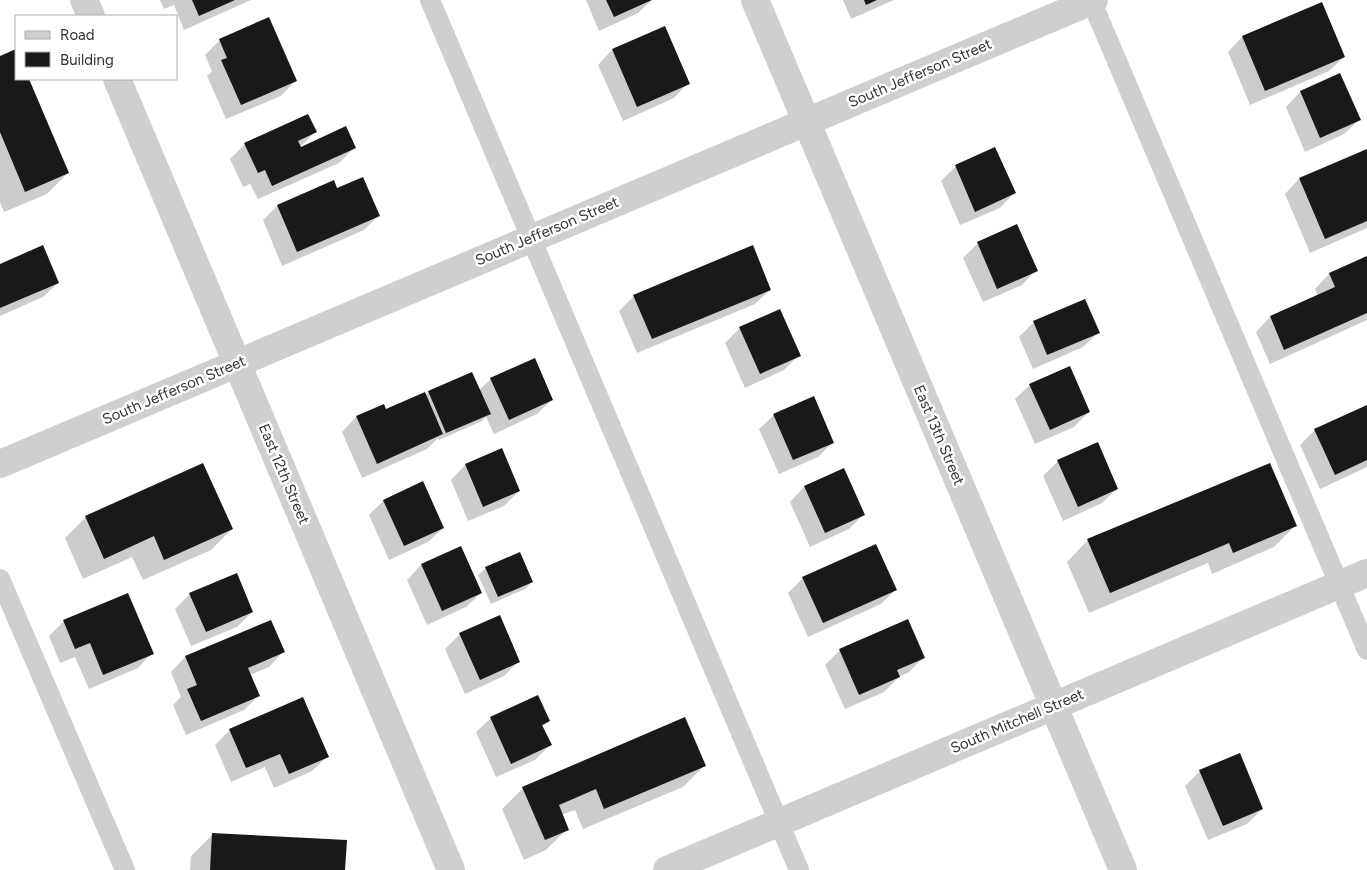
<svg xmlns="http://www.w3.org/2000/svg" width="1367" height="870" font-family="Figtree,sans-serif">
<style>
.shadow{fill:#0003}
.building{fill:#191919}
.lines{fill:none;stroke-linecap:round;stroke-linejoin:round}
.lane{stroke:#cfcfcf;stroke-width:20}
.street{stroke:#cfcfcf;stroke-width:28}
.labels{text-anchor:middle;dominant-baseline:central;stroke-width:5;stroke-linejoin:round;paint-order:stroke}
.street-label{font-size:15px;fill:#323232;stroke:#fff}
</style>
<rect width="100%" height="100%" fill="#fff"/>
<path class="shadow" d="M160 0H251L184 30 174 5 164 9Z
M586 0H652L638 13 599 31Z
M843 0H894L851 19Z
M664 28 688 83 674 98 623 121 598 65 612 50Z
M1242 37 1344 57 1329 71 1250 105 1228 52Z
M220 40 295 81 281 96 226 119 207 76 212 71 205 55Z
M16 51V79H28L68 173 47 194 4 212 0 202V57Z
M1340 75 1359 120 1344 134 1305 152 1286 107 1300 92Z
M315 132 298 149 354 148 339 163 258 199 250 184 243 187 230 159 245 144Z
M1367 150V228L1310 253 1285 194 1299 179Z
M956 166 1014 193 1000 208 960 225 941 181Z
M333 181 337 189 378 216 364 230 282 266 263 220 277 206Z
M978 243 1036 270 1022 285 983 302 963 258Z
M1367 257V320L1270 364 1256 332 1270 317 1318 296 1315 289 1329 274Z
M0 265 58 283 43 297 0 316Z
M770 290 755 304 637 353 619 311 634 296Z
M1034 322 1098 333 1083 347 1033 369 1019 337Z
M740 328 799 355 784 370 745 388 725 343Z
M491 379 552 400 537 414 494 434 486 417 482 421 439 440 438 438 427 449 362 478 342 432 356 417 383 405 386 411 425 396 429 392 479 390Z
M1030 385 1089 412 1074 427 1035 444 1015 399Z
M1367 407V467L1320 489 1300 445 1315 430Z
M774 415 833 442 818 457 779 474 759 429Z
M502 450 519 491 504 506 468 521 451 480 465 465Z
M1058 461 1117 489 1102 503 1063 521 1043 476Z
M844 470 864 514 849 529 810 547 790 502 804 487Z
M422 483 443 528 428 542 389 560 369 515 383 501Z
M86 517 232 529 211 550 143 580 132 557 83 579 65 538Z
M1295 526 1274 547 1212 574 1208 563 1089 613 1067 562 1088 540Z
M461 548 481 593 466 607 427 625 407 580 421 565Z
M486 568 532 582 525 589 491 604 478 575Z
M803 578 896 589 881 604 808 637 788 593Z
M190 594 252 612 237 627 191 646 175 609Z
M64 621 152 653 138 668 89 689 75 657 60 663 49 636Z
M270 621 283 652 269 667 250 675 259 695 244 710 186 735 173 705 181 697 171 672 185 657Z
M460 634 519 661 504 676 465 694 445 649Z
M840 650 923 658 909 672 899 677 884 692 845 709 825 665Z
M491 718 549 721 542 727 550 745 535 760 496 777 476 732Z
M230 730 327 757 312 771 274 788 265 767 231 782 215 745Z
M704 766 683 787 583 829 575 810 561 815 567 829 546 850 524 860 502 809 523 788Z
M1200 771 1262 809 1247 824 1208 840 1185 786Z
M212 835 344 870H190L191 856Z"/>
<path class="building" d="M192 0H235L199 16Z
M606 0H652L614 17Z
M864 0H877L866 5Z
M1322 2 1345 57 1265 91 1242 36Z
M269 17 297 81 241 105 221 60 227 58 219 39Z
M665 26 690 84 637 107 612 49Z
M16 49V79H29L69 173 25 192 0 132V56Z
M1340 73 1361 120 1320 138 1300 91Z
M308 114 317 132 298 141 301 147 346 126 356 148 272 186 265 170 258 173 244 143Z
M995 147 1016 193 975 212 955 165Z
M1367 149V221L1325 239 1299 178Z
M363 177 380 216 297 252 277 205 334 180 337 188Z
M1017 224 1038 271 997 289 977 242Z
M43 245 59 283 0 308V264Z
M753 245 771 290 652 339 633 295Z
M1367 256V313L1284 350 1270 316 1335 287 1329 273Z
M1085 299 1100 333 1047 355 1033 321Z
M780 309 801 356 760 374 739 327Z
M535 358 553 400 509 420 490 378Z
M1070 366 1090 412 1050 430 1029 384Z
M472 372 491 414 446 433 428 391Z
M425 392 443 434 377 464 356 416 384 404 386 409Z
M814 396 834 443 793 460 773 414Z
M1367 405V460L1335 475 1314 429Z
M1098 442 1118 489 1078 507 1057 460Z
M502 448 520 491 483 507 465 464Z
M203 463 233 529 164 560 154 536 104 559 85 516Z
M1270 463 1297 526 1233 553 1229 543 1110 593 1087 539Z
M844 468 865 515 825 533 804 486Z
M423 481 444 528 404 546 383 500Z
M876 544 897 590 823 623 802 577Z
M461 546 482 593 442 611 421 564Z
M520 552 533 582 498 597 485 567Z
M237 573 253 612 206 632 189 593Z
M128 593 154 654 103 675 90 643 75 649 63 620Z
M500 615 520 662 480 680 459 633Z
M908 619 925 658 897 670 900 677 859 695 839 649Z
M271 620 285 652 248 668 260 696 201 721 187 689 197 685 185 656Z
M538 695 550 721 542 725 552 745 511 764 490 717Z
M303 697 329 757 289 774 280 754 246 768 229 729Z
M685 717 706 766 604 809 596 789 559 805 569 830 545 840 522 787Z
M1240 753 1263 809 1223 826 1199 770Z
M212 833 347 840 345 870H210Z"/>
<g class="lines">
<path class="lane" d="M430 0 799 870
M1091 0 1367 650
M0 579 125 870"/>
<path class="street" d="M84 0 91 16
M755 0 1123 870
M117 79 451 870
M0 464 1094 0
M667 870 1367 573"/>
</g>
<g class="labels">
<g class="street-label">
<text transform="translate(920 73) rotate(-23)">South Jefferson Street</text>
<text transform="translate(547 231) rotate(-23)">South Jefferson Street</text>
<text transform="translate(174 390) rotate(-23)">South Jefferson Street</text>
<text transform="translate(939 435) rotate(67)">East 13th Street</text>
<text transform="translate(284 474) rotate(67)">East 12th Street</text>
<text transform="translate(1017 721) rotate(-23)">South Mitchell Street</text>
</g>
</g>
<rect x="15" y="15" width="162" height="65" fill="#ffffff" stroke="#adadad"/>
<rect x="25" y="31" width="25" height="8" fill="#cfcfcf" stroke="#adadad"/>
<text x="60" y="40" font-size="15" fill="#323232">Road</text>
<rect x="25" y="52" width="25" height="15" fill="#191919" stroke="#adadad"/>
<text x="60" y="65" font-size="15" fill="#323232">Building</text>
</svg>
